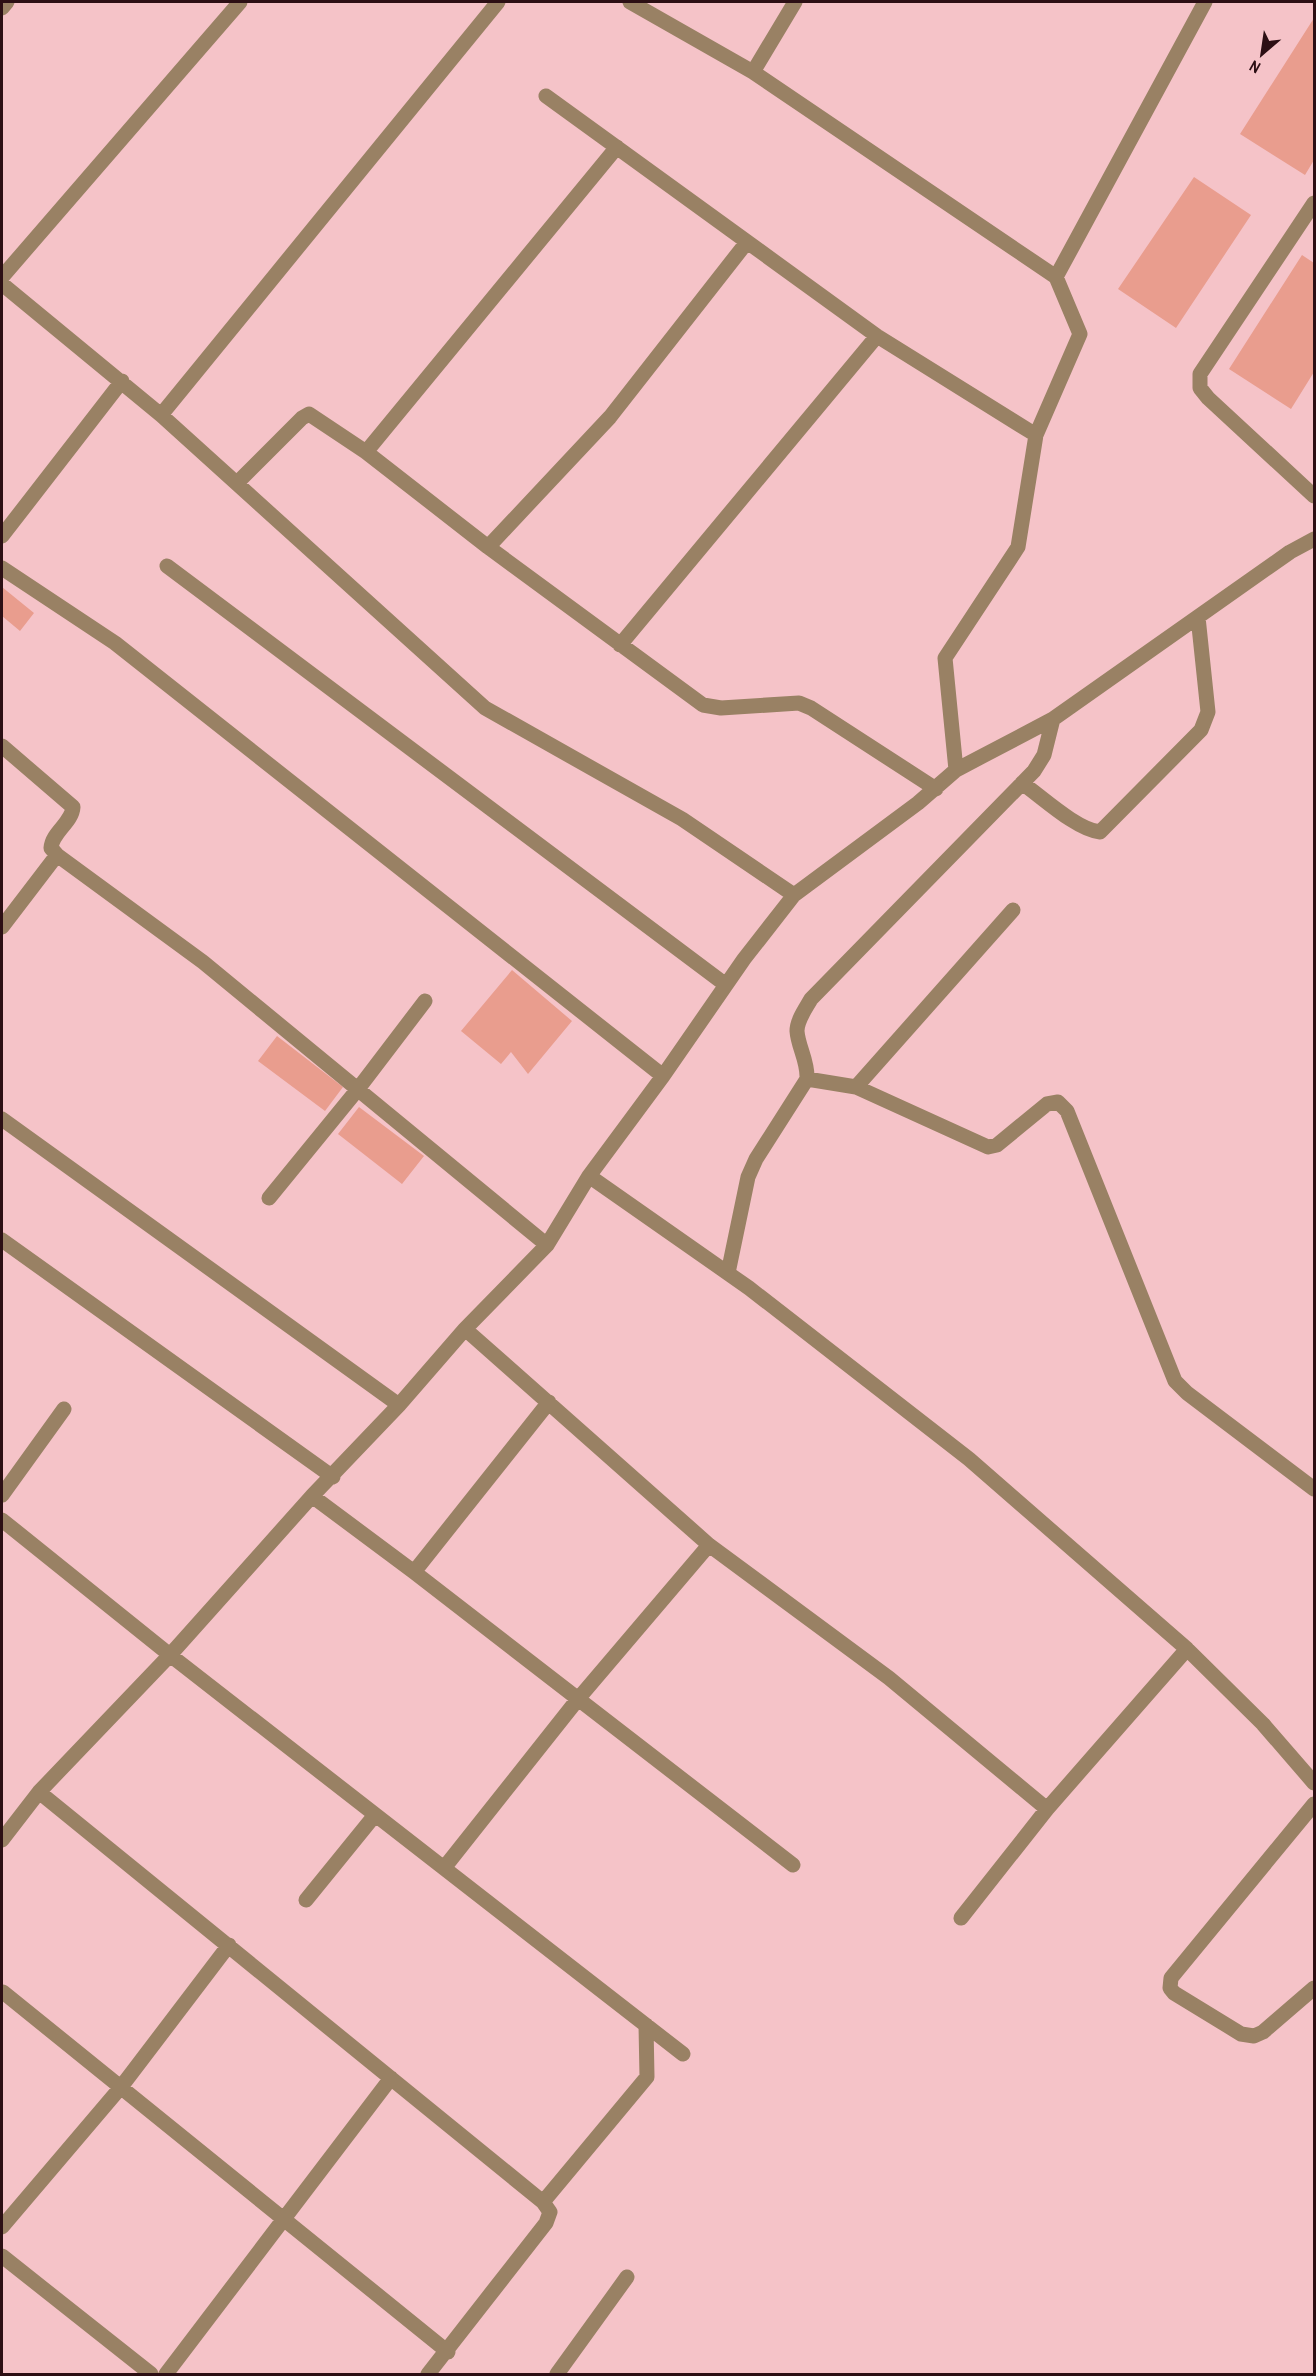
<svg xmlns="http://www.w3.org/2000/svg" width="1316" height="2376" font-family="'Archivo Narrow',sans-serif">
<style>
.building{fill:#e99d8e}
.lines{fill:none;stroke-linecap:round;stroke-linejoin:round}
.minor{stroke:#998164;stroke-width:15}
</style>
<rect width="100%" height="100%" fill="#f5c3c8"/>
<path class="building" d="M1314 18V160L1305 175 1240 134Z
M1194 177 1251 215 1176 328 1118 289Z
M1302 255 1314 263V372L1291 409 1229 369Z
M2 587 34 613 20 631 2 616Z
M512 970 572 1021 528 1074 511 1052 501 1064 461 1031Z
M277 1036 343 1087 325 1111 258 1061Z
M359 1107 424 1156 402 1184 338 1134Z"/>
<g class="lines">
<path class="minor" d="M630 2 753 72 1056 277 1080 334 1036 435 1018 547 945 658 956 770
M2 8 7 2
M753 72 795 2
M546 96 877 336 1036 435
M1314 203 1200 374V388L1208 398 1314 496
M2 277 240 2
M1056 277 1205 2
M2 284 161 415 485 708 682 819 794 895
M161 415 498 2
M366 452 617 147
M237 483 302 418 309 414 366 452 488 547 703 705 721 708 799 703 811 708 936 789
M2 536 122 381
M488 547 610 417 747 242
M167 566 726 985
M2 568 115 643 663 1076
M620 645 877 336
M2 746 73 807C72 823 52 832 51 848L57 855 203 962 547 1245
M1022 783C1042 797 1077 830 1100 832L1201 730 1208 712 1198 617
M2 927 57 855
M807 1079 856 1087 988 1147 997 1145 1047 1104 1058 1102 1067 1111 1175 1381 1187 1393 1314 1489
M856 1087 1013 910
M2 1119 399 1405
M589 1176 749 1288 969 1459 1187 1649 1263 1724 1314 1783
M269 1198 358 1089 425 1001
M2 1240 333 1477
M728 1273 748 1177 756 1159 807 1079C808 1061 798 1047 797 1031 797 1020 806 1008 811 999L1034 771 1044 755 1053 719
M465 1329 709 1545 889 1678 1047 1809
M2 1495 64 1409
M312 1496 414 1572 793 1865
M2 1520 170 1655 683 2054
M414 1572 549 1402
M39 1792 543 2202 550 2212 546 2223 428 2374
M1314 1804 1171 1978 1170 1988 1174 1993 1241 2034 1254 2036 1263 2032 1314 1988
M2 1840 39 1792 170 1655 312 1496 399 1405 465 1329 547 1245 589 1176 663 1076 744 959 794 895 918 803 956 770 1053 719 1290 552 1314 539
M444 1868 578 1699 709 1545
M306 1900 375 1815
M961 1918 1047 1809 1187 1649
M3 1992 448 2352
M543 2202 647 2077 646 2025
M2 2227 121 2087 229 1945
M2 2256 151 2374
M166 2374 391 2078
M557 2374 627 2277"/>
</g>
<rect width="1316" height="2376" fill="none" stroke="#2c0f14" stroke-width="6"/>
<g transform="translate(1262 54) rotate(209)" stroke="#f5c3c8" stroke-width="4.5" paint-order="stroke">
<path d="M0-4.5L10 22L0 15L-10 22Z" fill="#2c0f14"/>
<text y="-9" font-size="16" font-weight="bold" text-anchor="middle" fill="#2c0f14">N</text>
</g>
</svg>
